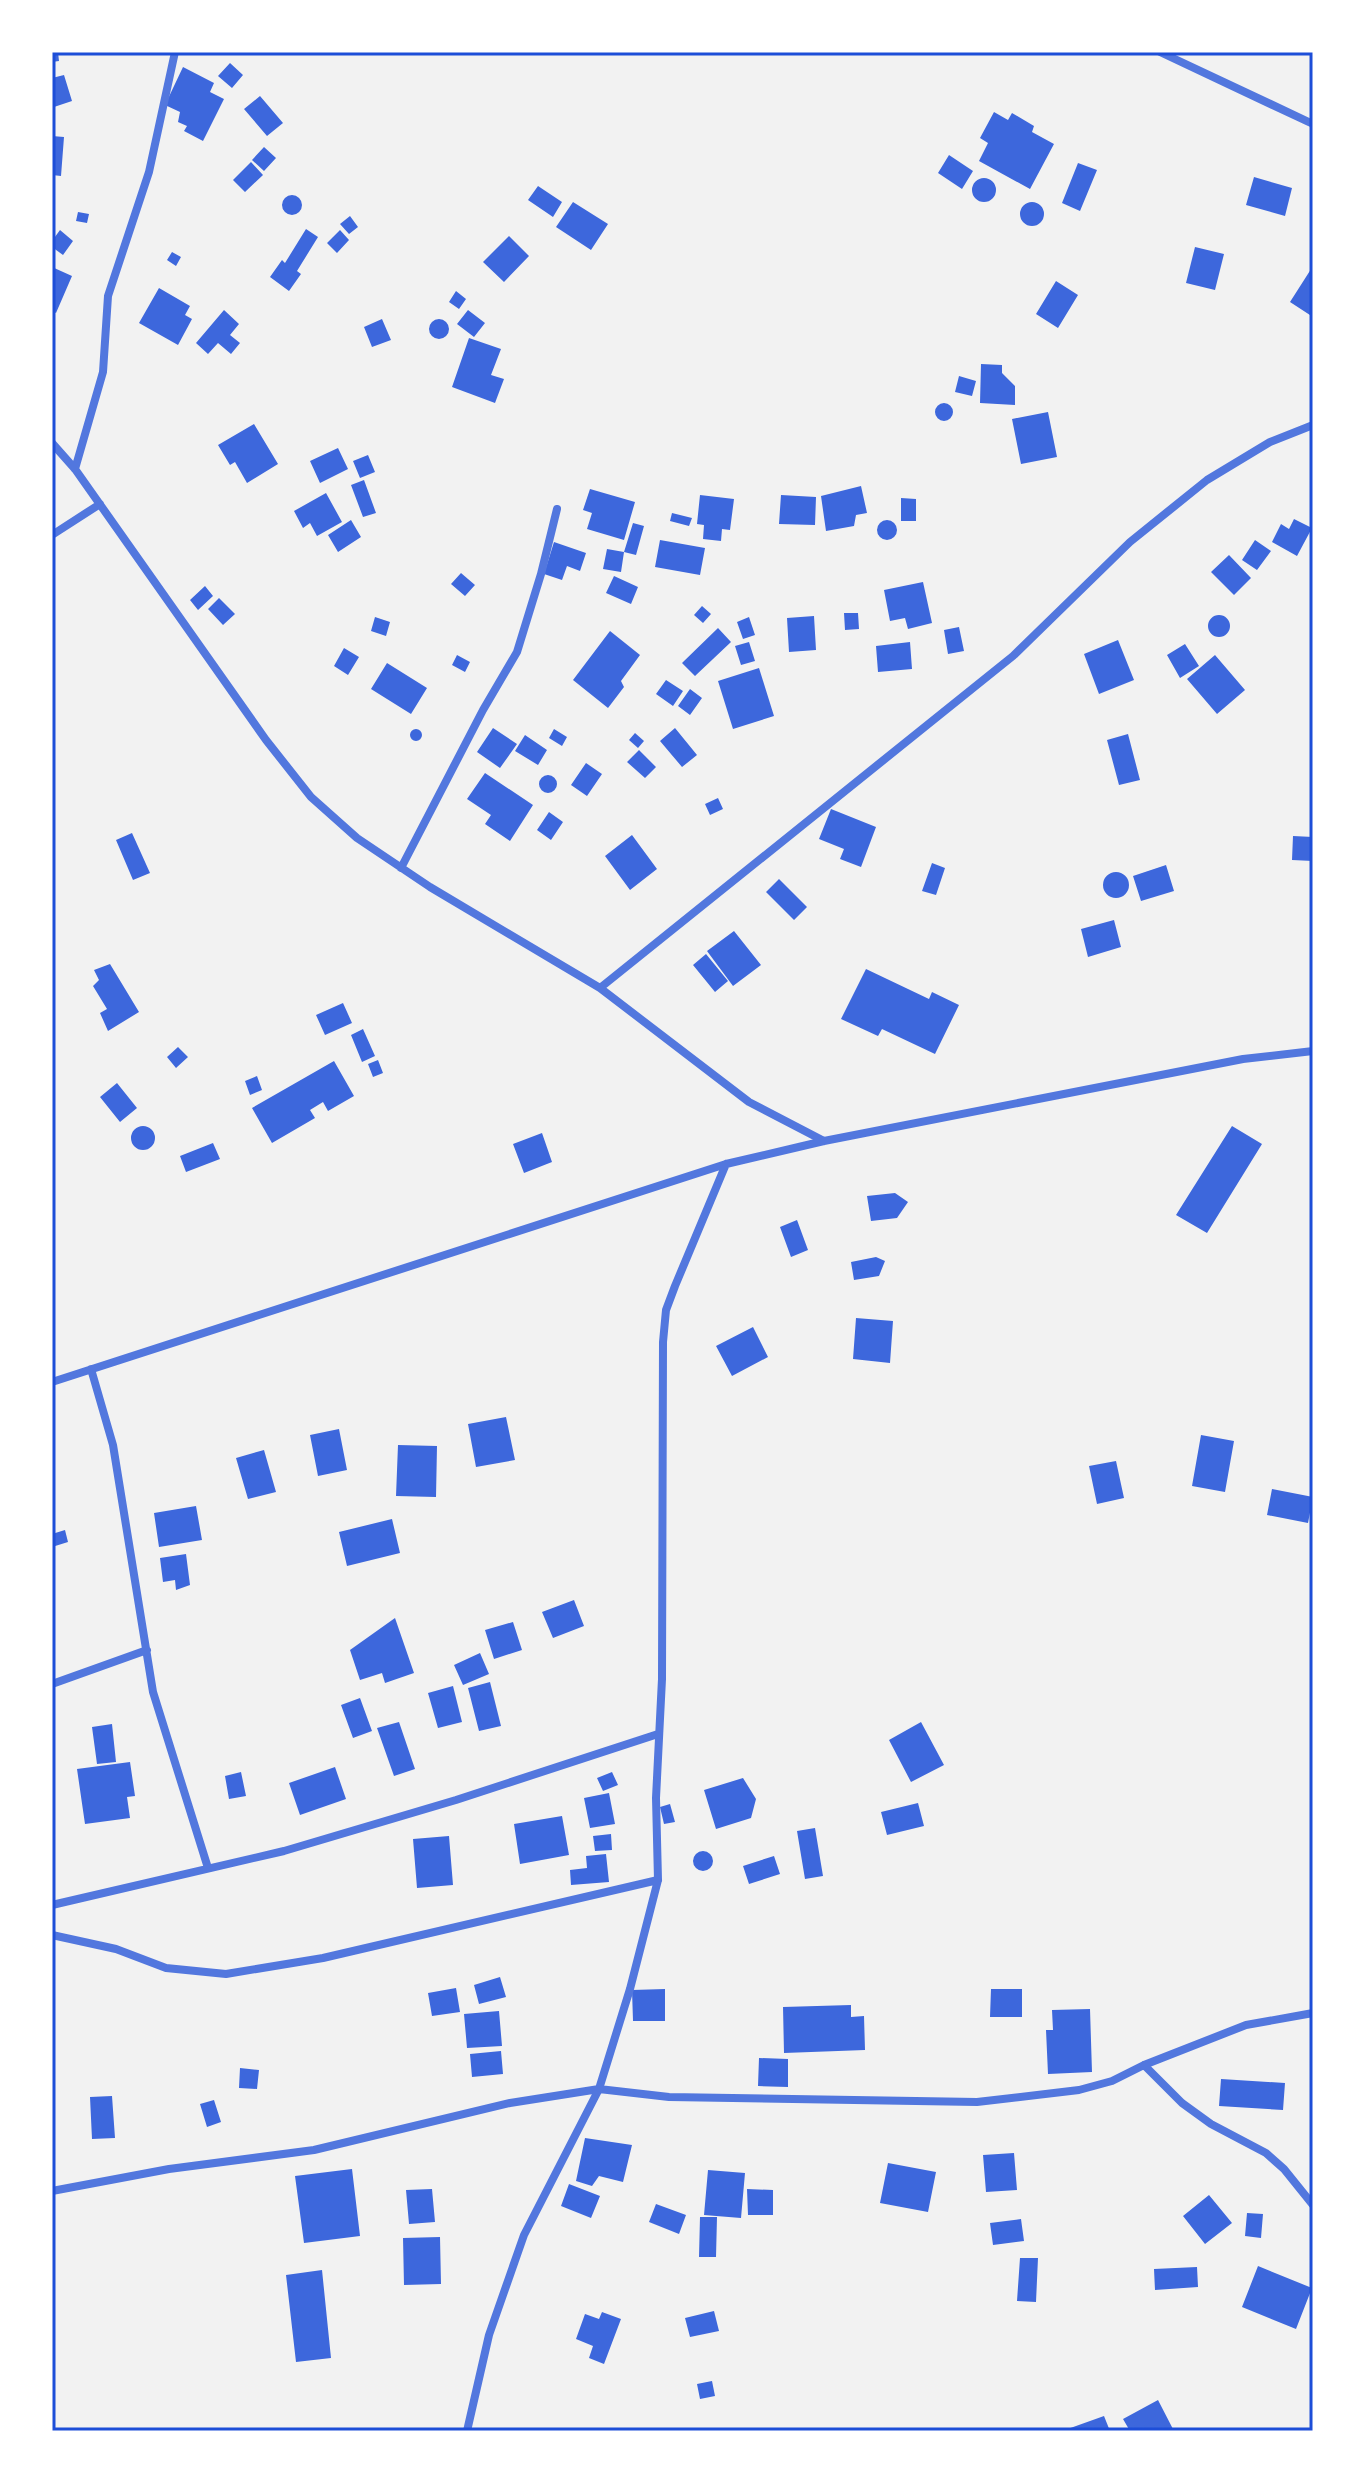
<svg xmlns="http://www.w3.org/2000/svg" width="1365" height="2483" font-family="Jost,sans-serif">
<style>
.building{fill:#3d67dc}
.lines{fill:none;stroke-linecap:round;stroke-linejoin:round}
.minor{stroke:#5277de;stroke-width:8}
.neatline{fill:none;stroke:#1d4ed8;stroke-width:3}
</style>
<rect width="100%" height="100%" fill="#f2f2f2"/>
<path class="building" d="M52 52H58L59 61 52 62Z
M230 63 243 75 232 88 218 76Z
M183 67 214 83 210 92 224 99 203 141 184 131 187 126 178 122 180 112 165 105Z
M64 75 72 101 54 107 52 78Z
M260 96 283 123 267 136 244 109Z
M994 112 1008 120 1012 113 1034 126 1032 132 1054 144 1030 189 979 161 988 143 980 138Z
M52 136 64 137 61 176 52 175Z
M264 147 276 158 264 171 252 160Z
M949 155 973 171 962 189 938 173Z
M251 162 263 175 245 192 233 180Z
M1078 163 1097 170 1080 211 1062 203Z
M1254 177 1292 188 1285 216 1246 205Z
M972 190a12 12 0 1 1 24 0a12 12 0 1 1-24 0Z
M538 186 562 202 553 217 528 200Z
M282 205a10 10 0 1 1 20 0a10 10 0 1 1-20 0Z
M1020 214a12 12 0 1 1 24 0a12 12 0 1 1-24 0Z
M573 202 608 224 591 250 556 227Z
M78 212 89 214 87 223 76 221Z
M350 216 358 227 349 234 340 224Z
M306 229 318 237 297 271 301 274 289 291 270 277 282 260 285 263Z
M60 230 73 241 63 255 52 247V241Z
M340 230 349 240 337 253 327 243Z
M509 236 529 256 504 282 483 262Z
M1195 247 1224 254 1215 290 1186 283Z
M172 252 181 257 176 266 167 260Z
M1313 266V317L1290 302Z
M52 267 72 276 56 313 52 311Z
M1056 281 1078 295 1058 328 1036 314Z
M159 288 190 306 185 315 192 319 178 345 139 323Z
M456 291 466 299 459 309 449 302Z
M224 310 239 324 230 335 240 343 231 354 218 343 208 354 196 343Z
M468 310 485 323 474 337 457 324Z
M429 329a10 10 0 1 1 20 0a10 10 0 1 1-20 0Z
M382 319 391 340 372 347 364 327Z
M469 338 501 349 491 375 504 379 495 403 452 387Z
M981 364 1002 365V373L1015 386V405L980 403Z
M959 376 976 381 972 396 955 392Z
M935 412a9 9 0 1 1 18 0a9 9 0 1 1-18 0Z
M1048 412 1057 457 1021 464 1012 419Z
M254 424 278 464 247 483 235 462 230 465 218 445Z
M338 448 348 469 320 483 310 461Z
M368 455 375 472 360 478 353 461Z
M364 480 376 513 363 517 351 485Z
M861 486 867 513 856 515 854 526 826 531 821 496Z
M590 489 635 502 624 540 587 529 592 513 583 510Z
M326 493 342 522 317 536 310 523 303 528 294 511Z
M700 495 734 499 730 530 722 529 721 541 703 539 704 525 697 524Z
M781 495 816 497 815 525 779 524Z
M901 498 916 499V521H901Z
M672 513 692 518 689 526 670 521Z
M1294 519 1312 528 1297 556 1272 542 1281 524 1289 529Z
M877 530a10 10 0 1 1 20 0a10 10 0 1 1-20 0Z
M351 520 361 537 338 552 328 535Z
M633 523 644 526 636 555 624 552Z
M660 540 705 548 700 575 655 567Z
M1255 540 1271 551 1257 570 1242 560Z
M554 542 586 553 580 571 567 566 562 580 544 574Z
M607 549 624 552 621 572 603 569Z
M1229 555 1251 578 1234 595 1211 572Z
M461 573 475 585 465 596 451 584Z
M614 576 638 587 631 604 606 593Z
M923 582 932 623 908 629 905 618 890 621 884 590Z
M205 586 213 596 198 610 190 600Z
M219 598 235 614 223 625 208 609Z
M702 606 711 614 703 623 694 615Z
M844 613H858L859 629 845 630Z
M1208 626a11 11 0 1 1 22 0a11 11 0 1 1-22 0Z
M814 616 816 650 789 652 787 618Z
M375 617 390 622 386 636 371 631Z
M749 617 755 635 743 639 737 622Z
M959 627 964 651 948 654 944 630Z
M718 628 731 642 695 676 682 663Z
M610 631 640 655 621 681 624 687 608 708 573 680Z
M1118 640 1134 680 1099 694 1084 654Z
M749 642 755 661 741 665 735 646Z
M910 642 912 669 878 672 876 646Z
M1185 644 1199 666 1180 678 1167 655Z
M344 648 359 657 348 675 334 666Z
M457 655 470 662 465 672 452 665Z
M1215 655 1245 690 1217 714 1187 679Z
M387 663 427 688 411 714 371 689Z
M759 668 774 716 733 729 718 681Z
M666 680 683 691 673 706 656 694Z
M690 689 702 698 690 715 678 706Z
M493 728 517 744 500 768 477 752Z
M675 728 697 755 682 767 660 741Z
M554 729 567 737 562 746 549 738Z
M410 735a6 6 0 1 1 12 0a6 6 0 1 1-12 0Z
M635 733 644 741 638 748 629 740Z
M1128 734 1140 780 1119 785 1107 740Z
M525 735 547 750 538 765 515 751Z
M639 750 656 767 645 778 627 762Z
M586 763 602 774 587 796 571 785Z
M485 773 533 805 510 841 485 824 491 815 467 799Z
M539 784a9 9 0 1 1 18 0a9 9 0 1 1-18 0Z
M718 798 723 809 710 815 705 804Z
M831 809 876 827 861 867 840 859 844 849 819 839Z
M549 812 563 822 551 840 537 830Z
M132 833 150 873 133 880 116 840Z
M632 835 657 869 630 890 605 856Z
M1293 836 1313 837V861L1292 860Z
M932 863 945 868 936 895 922 891Z
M1166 865 1174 891 1141 901 1133 876Z
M1103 885a13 13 0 1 1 26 0a13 13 0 1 1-26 0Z
M779 879 807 907 794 920 766 892Z
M1114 920 1121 947 1088 957 1081 929Z
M734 931 761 965 733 986 707 951Z
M706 954 728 981 715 992 693 965Z
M110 964 139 1012 108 1031 100 1013 107 1009 93 986 99 980 94 970Z
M866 969 929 999 932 992 959 1005 935 1054 882 1029 878 1036 841 1019Z
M343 1003 352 1023 325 1035 316 1015Z
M363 1029 375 1056 362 1062 351 1035Z
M178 1047 188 1057 176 1068 167 1057Z
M378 1060 383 1073 373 1077 368 1064Z
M334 1061 354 1096 328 1111 323 1102 310 1110 315 1118 272 1143 252 1108Z
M257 1076 262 1090 250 1095 245 1081Z
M117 1083 137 1108 120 1122 100 1097Z
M131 1138a12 12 0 1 1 24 0a12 12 0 1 1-24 0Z
M1232 1126 1262 1144 1207 1233 1176 1215Z
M542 1133 552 1162 524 1173 513 1144Z
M213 1143 220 1159 186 1172 180 1156Z
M895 1193 908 1202 897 1218 871 1221 867 1196Z
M797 1220 808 1250 791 1257 780 1227Z
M876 1257 885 1261 879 1276 854 1280 851 1262Z
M856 1318 893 1321 890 1363 853 1359Z
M753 1327 768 1357 732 1376 716 1346Z
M506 1417 515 1460 476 1467 468 1424Z
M339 1429 347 1470 318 1476 310 1435Z
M1201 1435 1234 1441 1225 1492 1192 1486Z
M398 1445 437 1446 436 1497 396 1496Z
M264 1450 276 1492 248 1499 236 1458Z
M1116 1461 1124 1498 1097 1504 1089 1466Z
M1272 1489 1313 1497 1308 1523 1267 1515Z
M196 1506 202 1540 159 1547 154 1513Z
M392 1519 400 1553 347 1566 339 1532Z
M65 1530 68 1542 52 1547V1534Z
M186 1554 190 1585 176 1590 175 1580 163 1582 160 1558Z
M574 1600 584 1626 553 1638 542 1612Z
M395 1618 414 1673 385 1683 382 1673 360 1680 350 1650Z
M513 1622 522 1650 494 1659 485 1630Z
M480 1653 489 1674 463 1685 454 1665Z
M490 1682 501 1726 479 1731 468 1688Z
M453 1686 462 1722 438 1728 428 1693Z
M360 1698 372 1731 353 1738 341 1705Z
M399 1722 415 1769 394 1776 377 1728Z
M921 1722 944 1765 911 1782 889 1740Z
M112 1724 116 1762 97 1764 92 1727Z
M130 1762 135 1796 127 1797 130 1818 85 1824 77 1769Z
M335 1767 346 1799 300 1815 289 1783Z
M241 1772 246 1796 229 1799 225 1776Z
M612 1772 618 1785 603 1791 597 1778Z
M743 1778 756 1799 751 1818 716 1829 704 1790Z
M609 1793 615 1824 590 1828 584 1798Z
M918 1803 924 1826 887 1835 881 1812Z
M670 1804 675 1822 664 1824 660 1807Z
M562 1816 569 1855 520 1864 514 1824Z
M815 1828 823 1876 805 1879 797 1831Z
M611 1834 612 1850 595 1851 593 1836Z
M449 1836 453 1885 417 1888 413 1839Z
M693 1861a10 10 0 1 1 20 0a10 10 0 1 1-20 0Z
M606 1854 609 1882 571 1885 570 1870 587 1868 586 1856Z
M774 1856 780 1874 749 1884 743 1866Z
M500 1977 506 1997 479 2004 474 1985Z
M456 1988 460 2012 432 2016 428 1993Z
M665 1989V2021H633L632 1990Z
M991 1989H1022V2017H990Z
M851 2005V2017L864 2016 865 2050 784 2053 783 2007Z
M1090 2009 1092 2072 1048 2074 1046 2030H1053L1052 2010Z
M499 2011 502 2046 467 2048 464 2014Z
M501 2051 503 2074 472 2077 470 2054Z
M759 2058 788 2059V2087L758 2086Z
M240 2068 259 2070 257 2089 239 2088Z
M1221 2079 1285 2083 1283 2110 1219 2106Z
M112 2096 115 2138 92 2139 90 2097Z
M214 2100 221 2122 207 2127 200 2104Z
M585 2138 632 2145 623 2182 599 2176 592 2186 576 2181Z
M1014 2153 1017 2190 986 2192 983 2155Z
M888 2163 936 2172 928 2212 880 2203Z
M352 2169 360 2236 304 2243 295 2176Z
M708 2170 745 2173 741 2218 704 2215Z
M569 2184 600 2196 591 2218 561 2206Z
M432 2189 435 2222 409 2224 406 2190Z
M747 2189 773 2190V2215H748Z
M1209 2195 1232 2223 1205 2244 1183 2216Z
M656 2204 686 2215 679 2234 649 2222Z
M1247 2213 1263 2214 1261 2238 1245 2236Z
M700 2217H717L716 2257H699Z
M1021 2219 1024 2241 993 2245 990 2223Z
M440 2237 441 2284 404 2285 403 2238Z
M1020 2258H1038L1036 2302 1017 2301Z
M1258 2266 1312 2288 1296 2329 1242 2307Z
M1197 2267 1198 2287 1155 2290 1154 2269Z
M322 2270 331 2358 296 2362 286 2275Z
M714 2311 719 2331 690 2337 685 2318Z
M602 2312 621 2319 604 2364 589 2358 593 2346 576 2339 585 2314 599 2319Z
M712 2381 715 2396 700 2399 697 2384Z
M1158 2400 1174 2431H1130L1123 2419Z
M1104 2416 1110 2431H1062Z"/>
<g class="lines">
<path class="minor" d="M1160 52 1313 124
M52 443 75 469 266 740 311 797 357 838 430 887 600 988 749 1102 824 1141
M75 469 103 372 108 296 149 172 175 52
M52 535 100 504
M401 868 483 710 517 652 541 574 557 509
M600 988 1013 656 1130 542 1207 480 1270 442 1313 425
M91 1369 113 1445 153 1692 208 1868
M52 1382 726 1164 824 1141 1243 1059 1313 1051
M52 1684 147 1650
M52 1905 284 1851 456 1800 658 1734
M52 1935 116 1949 166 1968 226 1974 323 1958 658 1880
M1144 2065 1182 2103 1211 2124 1266 2153 1284 2169 1313 2205
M52 2191 169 2169 314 2150 510 2103 599 2089 669 2097 977 2102 1079 2090 1112 2081 1144 2065 1246 2025 1313 2013
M467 2431 489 2335 524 2235 599 2089 630 1989 658 1880 656 1798 662 1679 663 1342 666 1310 675 1286 726 1164"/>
</g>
<rect width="1365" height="2483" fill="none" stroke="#ffffff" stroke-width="108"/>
<rect x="54" y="54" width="1257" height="2375" class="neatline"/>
</svg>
